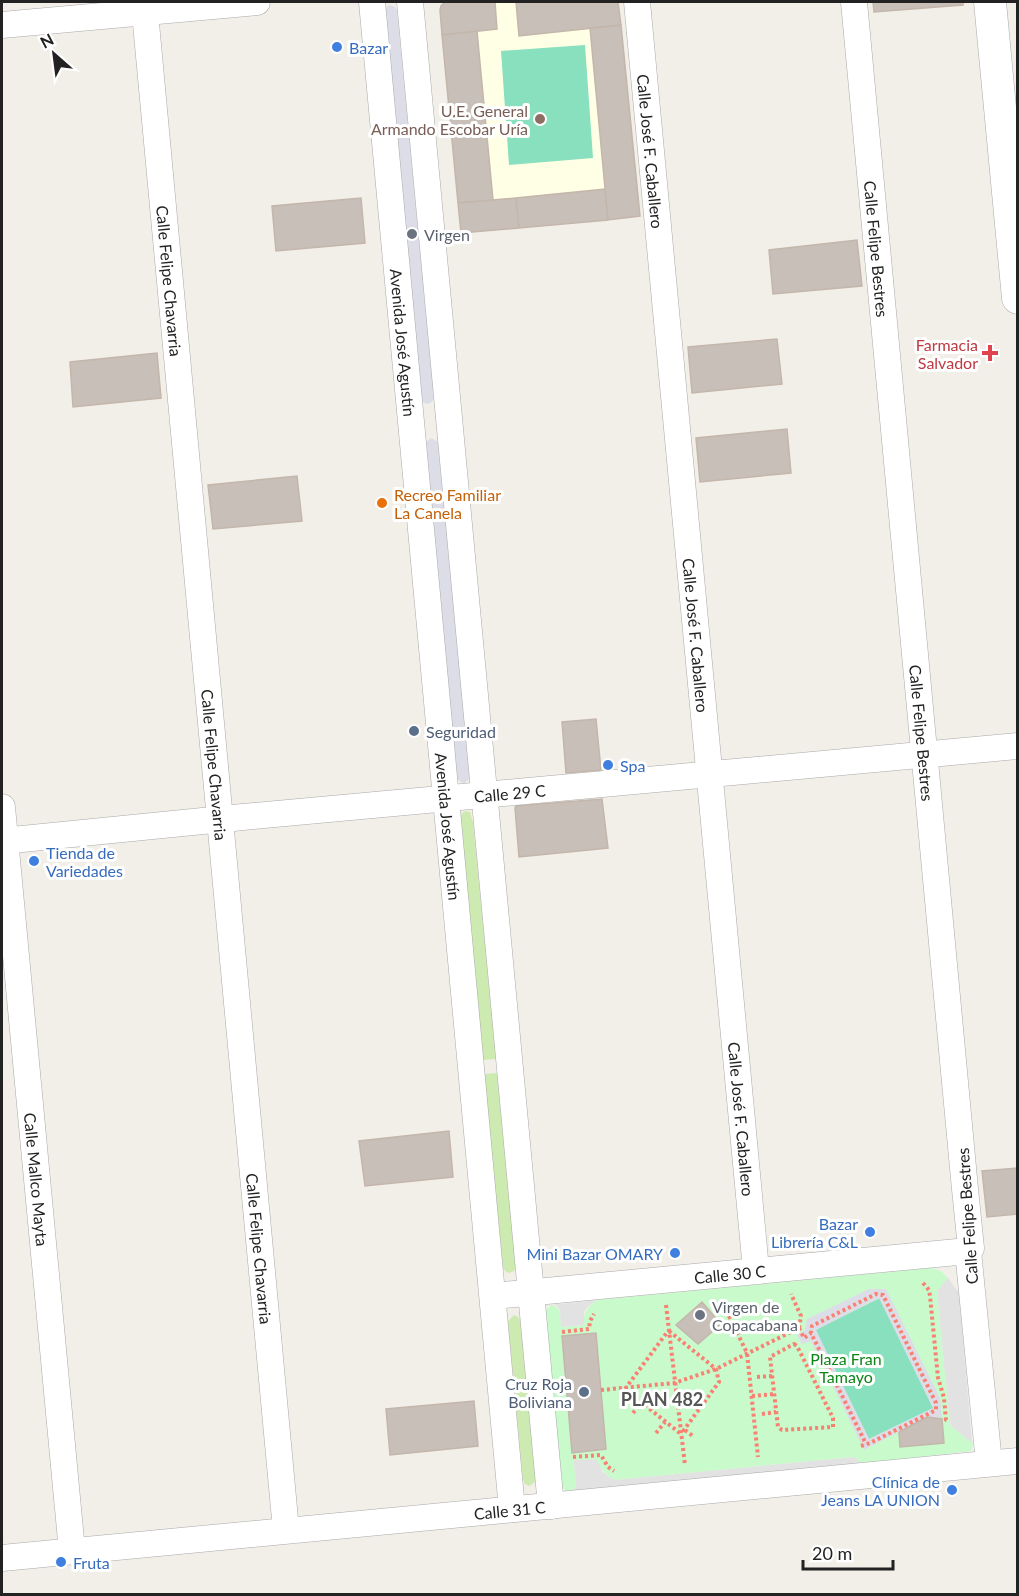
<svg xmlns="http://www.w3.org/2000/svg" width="1019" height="1596" font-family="Lato,sans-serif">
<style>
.education{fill:#ffffe5}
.grass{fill:#cdebb0}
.park{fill:#c8facc}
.pitch{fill:#88e0be}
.parking{fill:#e2e2e2}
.plaza{fill:#dddde8;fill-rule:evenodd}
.building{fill:#c7bfb8;stroke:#c4b6ab;stroke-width:1.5}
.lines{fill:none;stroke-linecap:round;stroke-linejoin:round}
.minor-casing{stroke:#a9a9a9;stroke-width:27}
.tertiary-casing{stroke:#a9a9a9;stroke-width:33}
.path{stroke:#fa8072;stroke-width:4;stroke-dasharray:3 3;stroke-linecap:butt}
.minor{stroke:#fff;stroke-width:26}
.tertiary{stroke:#fff;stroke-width:32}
.shop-dot{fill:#3f7fe0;stroke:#fff;stroke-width:2}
.education-dot{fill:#8d6e63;stroke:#fff;stroke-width:2}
.worship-dot{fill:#6b7280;stroke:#fff;stroke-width:2}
.health-dot{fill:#e0444e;stroke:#fff;stroke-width:2}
.food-dot{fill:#e8710a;stroke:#fff;stroke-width:2}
.service-dot{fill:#5c6f8a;stroke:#fff;stroke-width:2}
.labels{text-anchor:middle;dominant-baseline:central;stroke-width:6;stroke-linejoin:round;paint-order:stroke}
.shop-label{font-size:16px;fill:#366cbe;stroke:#fff;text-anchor:start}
.education-label{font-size:16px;fill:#785e54;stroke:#fff;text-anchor:end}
.street-label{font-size:16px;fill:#222;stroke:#fff}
.worship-label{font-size:16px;fill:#5b616d;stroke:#fff;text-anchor:start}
.health-label{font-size:16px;fill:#be3a42;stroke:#fff;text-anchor:end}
.food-label{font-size:16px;fill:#c56008;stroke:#fff;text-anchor:start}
.service-label{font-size:16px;fill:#4e5e75;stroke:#fff;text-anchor:start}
.park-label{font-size:16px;fill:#0c8416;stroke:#fff}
.neighbourhood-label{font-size:18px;font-weight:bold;fill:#555;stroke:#fff}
</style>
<rect width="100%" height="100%" fill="#f2efe9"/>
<path class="education" d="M445 2H618L640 216 461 233 440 10 441 6Z"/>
<path class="grass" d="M466 811 470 812 473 822 496 1059 483 1060 460 818 462 813Z
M497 1073 516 1266 514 1271 509 1273 505 1271 503 1267 484 1074Z
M514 1315 518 1317 521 1320 536 1479 534 1483 529 1486 525 1484 523 1480 508 1321Z"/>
<path class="park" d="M931 1268 941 1271 948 1278 937 1291 950 1425 972 1443 973 1445 971 1451 865 1463H861L854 1457 615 1480 609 1477 599 1466 574 1461 576 1486C574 1491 571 1491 566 1491L562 1487 544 1312 551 1305C563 1308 560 1316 561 1327L583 1325C584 1313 586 1307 597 1300Z"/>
<path class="pitch" d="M585 45 593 158 509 165 501 51Z
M880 1298 933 1408 869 1439 815 1330Z"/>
<path class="parking" d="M948 1278 959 1293 972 1443 950 1425 937 1291Z
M597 1300 587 1307 584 1312V1325L561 1327 560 1310 557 1306 551 1305Z
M854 1457 861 1463 572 1491 576 1486 574 1460 596 1459 603 1472 609 1477 615 1480Z"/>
<path class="plaza" d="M389 5 395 7 397 10 434 398 432 402 428 404 424 403 421 399 385 8Z
M431 438 438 442 439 455 470 778 464 784 457 779 439 591 425 443Z
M869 1289H886L940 1398 942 1419 927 1417 864 1450 811 1341 802 1344 797 1335 805 1330 807 1319ZM879 1298 933 1408 869 1439 816 1330Z"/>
<path class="building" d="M445 2H495L497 29 442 35 440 10 441 6Z
M516 2H618L621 25 519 36Z
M873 2H963V5L874 12Z
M621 25 640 216 608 220 590 28Z
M477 31 493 200 458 203 442 35Z
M605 189 608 220 519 228 516 198Z
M361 198 365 243 276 251 272 206Z
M516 198 519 228 461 233 458 203Z
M857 240 862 286 773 294 769 250Z
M777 339 782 384 692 393 688 347Z
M157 353 161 398 73 407 70 362Z
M787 429 791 473 700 482 696 438Z
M297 476 302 521 213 529 208 485Z
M596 719 601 770 566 773 562 722Z
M602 799 608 848 519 857 515 808 516 806Z
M449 1131 453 1177 365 1186 359 1141Z
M1018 1168V1214L987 1217 982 1171Z
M702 1302 721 1324 698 1344 676 1325Z
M596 1333 606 1449 572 1453 562 1336Z
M474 1401 478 1446 390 1455 386 1409Z
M927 1417 942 1419 944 1443 900 1447 899 1432Z"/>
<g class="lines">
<g class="minor-casing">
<g id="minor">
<path id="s1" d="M144 2 286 1530"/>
<path id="s2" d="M372 2 512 1509"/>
<path d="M410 2 551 1506"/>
<path id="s3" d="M637 2 756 1270"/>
<path id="s4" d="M854 2 965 1189 971 1248 968 1251 989 1463"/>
<path d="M2 25 257 2"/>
<path id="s5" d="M2 807 72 1551"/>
<path id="s6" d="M2 841 243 817 1018 746"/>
<path id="s7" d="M493 1296 968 1251"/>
<path id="s8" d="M2 1558 1018 1461"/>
</g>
</g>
<g class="tertiary-casing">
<path id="tertiary" d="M990 2 1018 298"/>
</g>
<path class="path" d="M923 1283 929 1290 930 1296 938 1378 944 1398 946 1420H949
M721 1300 747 1353 758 1457
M666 1305 685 1465
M799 1328 804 1338 811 1333
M669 1331 716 1369 719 1382 681 1434
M562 1332 589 1329 590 1321 594 1314
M794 1344 797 1346 833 1418V1427L782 1430 778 1427 770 1357Z
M757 1377 772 1376
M625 1389 668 1331
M601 1390 674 1383 716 1369 799 1328 801 1316 791 1294
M626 1390 681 1434
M752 1396 774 1394
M633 1413 641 1403
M762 1414 776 1412
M685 1430 694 1437
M656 1433 665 1422
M861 1446 870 1443 936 1410V1403L883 1295 876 1294 812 1326 811 1333 866 1444
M573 1457 601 1455 608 1467 614 1471"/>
<use href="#minor" class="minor"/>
<use href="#tertiary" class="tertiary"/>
</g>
<g class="shop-dot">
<circle cx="337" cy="47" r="6"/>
<circle cx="608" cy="765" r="6"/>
<circle cx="34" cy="861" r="6"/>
<circle cx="870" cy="1232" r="6"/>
<circle cx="675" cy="1253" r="6"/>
<circle cx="952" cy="1490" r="6"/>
<circle cx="61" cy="1562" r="6"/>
</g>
<circle class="education-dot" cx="540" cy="119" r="6"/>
<g class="worship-dot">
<circle cx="412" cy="234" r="6"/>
<circle cx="700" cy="1315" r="6"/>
</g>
<path class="health-dot" d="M987 344h6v6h6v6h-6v6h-6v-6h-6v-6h6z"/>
<circle class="food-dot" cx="382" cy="503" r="6"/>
<g class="service-dot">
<circle cx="414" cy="731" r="6"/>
<circle cx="584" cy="1392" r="6"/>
</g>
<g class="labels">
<g class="shop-label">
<text x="349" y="47">Bazar</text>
<text x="620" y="765">Spa</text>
<text x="46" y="852">Tienda de<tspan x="46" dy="18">Variedades</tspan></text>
<text x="858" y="1223" text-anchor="end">Bazar<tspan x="858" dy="18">Librería C&amp;L</tspan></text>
<text x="663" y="1253" text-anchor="end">Mini Bazar OMARY</text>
<text x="940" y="1481" text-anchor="end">Clínica de<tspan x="940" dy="18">Jeans LA UNION</tspan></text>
<text x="73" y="1562">Fruta</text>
</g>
<g class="education-label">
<text x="528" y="110">U.E. General<tspan x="528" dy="18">Armando Escobar Uría</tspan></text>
</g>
<g class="street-label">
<text stroke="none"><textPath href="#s3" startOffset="150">Calle José F. Caballero</textPath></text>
<text stroke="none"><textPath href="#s4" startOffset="248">Calle Felipe Bestres</textPath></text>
<text stroke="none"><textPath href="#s1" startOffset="280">Calle Felipe Chavarria</textPath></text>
<text stroke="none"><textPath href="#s2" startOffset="342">Avenida José Agustín</textPath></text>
<text stroke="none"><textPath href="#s3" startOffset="636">Calle José F. Caballero</textPath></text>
<text stroke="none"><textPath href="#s4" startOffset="734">Calle Felipe Bestres</textPath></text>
<text stroke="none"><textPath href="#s1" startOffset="766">Calle Felipe Chavarria</textPath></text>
<text stroke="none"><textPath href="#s6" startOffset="510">Calle 29 C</textPath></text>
<text stroke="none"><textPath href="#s2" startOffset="828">Avenida José Agustín</textPath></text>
<text stroke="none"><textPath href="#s3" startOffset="1122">Calle José F. Caballero</textPath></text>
<text stroke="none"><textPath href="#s5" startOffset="374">Calle Mallco Mayta</textPath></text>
<text transform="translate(967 1216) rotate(-94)">Calle Felipe Bestres</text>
<text stroke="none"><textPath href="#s1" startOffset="1252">Calle Felipe Chavarria</textPath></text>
<text stroke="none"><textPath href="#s7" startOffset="238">Calle 30 C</textPath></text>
<text stroke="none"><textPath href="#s8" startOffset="510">Calle 31 C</textPath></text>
</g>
<g class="worship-label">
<text x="424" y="234">Virgen</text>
<text x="712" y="1306">Virgen de<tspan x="712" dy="18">Copacabana</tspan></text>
</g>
<g class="health-label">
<text x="978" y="344">Farmacia<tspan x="978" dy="18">Salvador</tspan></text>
</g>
<g class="food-label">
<text x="394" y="494">Recreo Familiar<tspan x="394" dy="18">La Canela</tspan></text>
</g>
<g class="service-label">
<text x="426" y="731">Seguridad</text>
<text x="572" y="1383" text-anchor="end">Cruz Roja<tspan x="572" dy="18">Boliviana</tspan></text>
</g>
<g class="park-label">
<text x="846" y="1358">Plaza Fran<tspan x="846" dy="18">Tamayo</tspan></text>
</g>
<g class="neighbourhood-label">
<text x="662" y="1399">PLAN 482</text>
</g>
</g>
<rect width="1019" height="1596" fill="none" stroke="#222222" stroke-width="6"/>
<g transform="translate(54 54) rotate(332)" stroke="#ffffff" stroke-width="4.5" paint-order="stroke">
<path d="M0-4.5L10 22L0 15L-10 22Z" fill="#222222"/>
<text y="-9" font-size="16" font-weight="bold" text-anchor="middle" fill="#222222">N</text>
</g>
<path d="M803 1560v9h90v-9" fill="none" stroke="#222222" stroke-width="3"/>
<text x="812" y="1560" font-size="18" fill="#222222" stroke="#ffffff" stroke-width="4.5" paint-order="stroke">20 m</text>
</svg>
